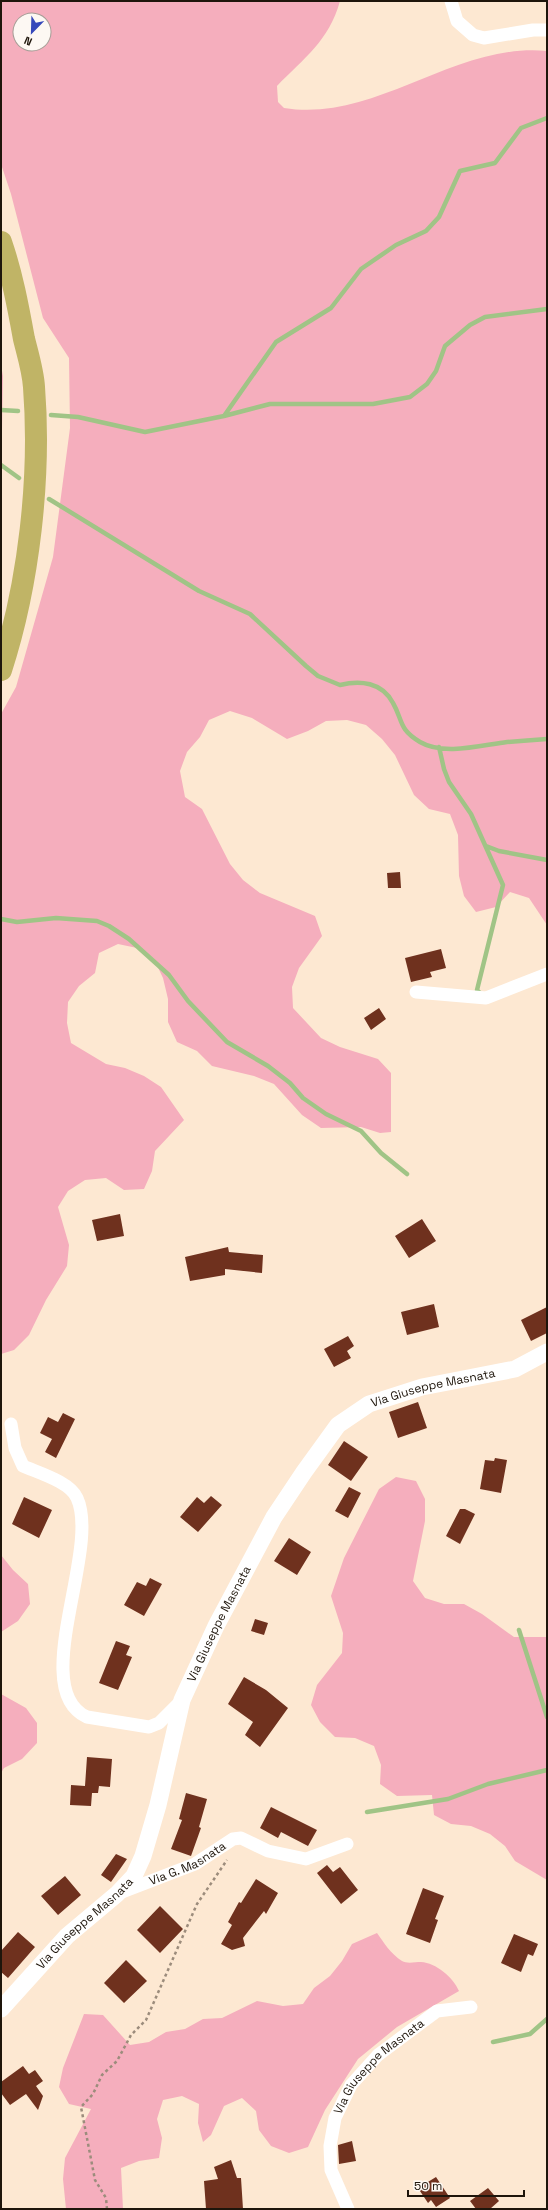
<svg xmlns="http://www.w3.org/2000/svg" width="548" height="2210" font-family="'Space Grotesk',sans-serif">
<style>
.green{fill:#f5aebd;fill-rule:evenodd}
.lines{fill:none;stroke-linecap:round;stroke-linejoin:round}
.stream{stroke:#a0c486;stroke-width:4.5}
.building{fill:#6f311e}
.path{stroke:#9c8c7c;stroke-width:2.5;stroke-dasharray:3 3;stroke-linecap:butt}
.minor{stroke:#fff;stroke-width:13}
.tertiary{stroke:#fff;stroke-width:17}
.motorway{stroke:#c0b466;stroke-width:22}
.labels{text-anchor:middle;dominant-baseline:central;stroke-width:4;stroke-linejoin:round;paint-order:stroke}
.street-label{font-size:12px;fill:#1e150b;stroke:#fdf8f3}
</style>
<rect width="100%" height="100%" fill="#fde8d2"/>
<path class="green" d="M1 1H340C329 41 304 58 277 86L278 102 284 108C376 123 455 42 547 51V925L529 898 510 892 496 907 476 912 464 896 459 876 458 835 450 814 429 809 414 795 395 755 382 739 366 725 347 720 326 721 308 731 287 739 252 718 230 711 209 720 200 737 187 752 180 771 185 797 202 809 230 864 243 880 260 893 315 916 322 936 299 968 292 987 293 1008 321 1038 340 1047 378 1059 391 1073V1132L380 1133 361 1127 321 1128 302 1115 274 1084 254 1076 212 1066 197 1051 177 1042 168 1022V999L163 978 154 959 137 948 118 944 99 953 95 973 79 986 68 1002 67 1023 71 1043 106 1064 125 1068 144 1076 161 1087 184 1120 155 1151 152 1171 144 1189 124 1190 106 1178 85 1180 68 1191 58 1207 69 1245 67 1266 46 1300 29 1335 14 1350 1 1354V714L16 687 53 557 70 428 69 358 43 318 11 194 1 164ZM20 20H44V44H20Z
M1 365 3 376 1 486Z
M396 1477 416 1481 425 1499V1521L413 1581 425 1598 444 1604H464L482 1614 514 1637H547V1880L515 1861 505 1846 490 1834 471 1826 451 1824 434 1815 432 1795 397 1796 380 1784 381 1765 374 1746 355 1738 335 1737 320 1722 311 1705 317 1685 342 1653 343 1633 331 1596 344 1558 379 1489Z
M1 1555 13 1570 28 1584 30 1604 18 1621 1 1632Z
M1 1694 26 1708 37 1723V1743L22 1759 4 1768 1 1773Z
M377 1933C384 1943 391 1954 402 1961 407 1964 415 1962 421 1962 436 1963 453 1977 459 1991L397 2027 358 2059 325 2110 308 2147 289 2153 271 2146 259 2130 256 2111 242 2098 224 2106 211 2135 203 2142 198 2123 199 2104 182 2096 163 2100 157 2119 162 2138 159 2158 139 2161 121 2168 123 2209H66L63 2179 65 2158 91 2109 69 2104 59 2087 63 2068 84 2014 103 2015 130 2045 149 2042 166 2032 185 2029 203 2019 222 2018 257 2001 283 2006 303 2004 314 1988 330 1976 342 1961 352 1944Z"/>
<g class="lines">
<path class="stream" d="M1 410 18 411
M51 415 78 417 145 432 224 416 270 404H373L410 397 427 384 436 371 445 346 470 325 485 317 547 309
M224 416 276 342 331 308 361 269 396 245 426 231 439 217 460 171 495 163 521 128 547 118
M1 465 19 478
M49 499 199 591 250 614 306 666 318 676 340 685C360 680 382 682 393 703 403 720 398 729 420 742 444 756 482 745 507 742 520 741 534 740 547 739
M439 747 444 769 449 782 471 814 503 885 477 990 481 994
M486 846 499 851 547 860
M1 919 17 922 56 918 97 921 109 926 129 939 169 975 188 1001 227 1042 268 1066 290 1083 303 1098 326 1114 361 1131 381 1153 407 1174
M519 1630 547 1717
M367 1812 448 1799 488 1784 547 1770
M493 2042 530 2034 547 2019"/>
</g>
<path class="building" d="M400 872 401 888H388L387 873Z
M441 949 446 968 430 972 432 977 411 982 405 958Z
M379 1008 386 1019 371 1030 364 1018Z
M120 1214 124 1236 97 1241 92 1220Z
M422 1219 436 1241 409 1258 395 1236Z
M228 1247 229 1252 263 1255 262 1273 225 1269V1275L190 1281 185 1257Z
M434 1304 439 1327 407 1335 401 1312Z
M547 1307V1333L531 1341 521 1320Z
M348 1336 354 1346 347 1351 351 1358 334 1367 324 1349Z
M418 1402 427 1428 398 1438 389 1412Z
M63 1413 75 1419 56 1458 45 1452 52 1439 40 1433 48 1417 58 1422Z
M344 1441 368 1457 351 1481 328 1465Z
M495 1458 507 1460 501 1493 480 1489 485 1460 494 1461Z
M349 1487 361 1493 348 1518 335 1511Z
M211 1496 222 1505 198 1532 180 1517 197 1497 204 1503Z
M24 1497 52 1510 39 1538 12 1524Z
M460 1509H465L475 1514 460 1544 446 1536Z
M289 1538 311 1552 297 1575 274 1561Z
M150 1578 162 1584 144 1616 124 1605 137 1582 146 1586Z
M255 1619 268 1623 264 1635 251 1631Z
M116 1641 130 1646 126 1655 132 1657 118 1690 99 1683Z
M244 1677 266 1690 288 1708 260 1747 245 1735 253 1722 228 1704Z
M87 1757 112 1759 110 1787 99 1786 98 1793H92L91 1806 70 1805 71 1785 85 1786Z
M186 1793 207 1799 199 1827 201 1828 191 1856 171 1849 182 1820 179 1819Z
M271 1807 317 1830 308 1846 281 1832 278 1838 260 1828Z
M116 1854 127 1859 111 1882 101 1875Z
M327 1865 333 1872 340 1867 358 1890 341 1904 317 1873Z
M65 1876 81 1895 58 1915 41 1896Z
M256 1879 278 1893 266 1914 264 1911 243 1938 245 1946 232 1950 221 1944 232 1925 228 1922 239 1902 241 1903Z
M423 1888 444 1896 435 1919 438 1920 430 1943 406 1934Z
M160 1906 183 1929 160 1953 137 1930Z
M18 1932 35 1947 8 1978 1 1972V1951Z
M514 1934 538 1944 533 1956 528 1954 521 1972 501 1963Z
M126 1960 147 1981 124 2003 104 1983Z
M23 2066 29 2074 35 2070 43 2081 36 2086 43 2096 38 2110 26 2094 10 2105 1 2093V2082Z
M352 2141 356 2161 339 2164 338 2145Z
M231 2160 237 2178H241L243 2209H206L204 2181 218 2179 214 2167Z
M436 2177 450 2198 436 2207 431 2200 428 2203 418 2188Z
M488 2188 499 2201 490 2209H476L470 2201Z"/>
<g class="lines">
<path class="path" d="M107 2209 106 2198 95 2180 81 2107 93 2094 102 2075 117 2061 131 2035 146 2020 197 1904 227 1860"/>
<g class="minor">
<path d="M451 1 457 21 473 35 484 38 533 30H547"/>
<path d="M416 992 486 998 547 974"/>
<path d="M11 1424 15 1448 23 1466C39 1473 70 1482 77 1498 101 1550 27 1690 87 1717L149 1727 159 1723 182 1700"/>
<path id="s1" d="M117 1894 195 1864 233 1839 241 1838 268 1851 306 1859 347 1844"/>
<path id="s2" d="M348 2209 331 2170 330 2146 335 2118 351 2085 378 2055 437 2011 471 2007"/>
</g>
<path class="tertiary" id="s3" d="M1 2009 67 1936 117 1894 134 1876 143 1856 158 1805 182 1700 216 1626 274 1517 304 1472 338 1425 369 1404 422 1387 515 1369 547 1352"/>
<path class="motorway" d="M1 242C12 274 18 306 24 339 28 355 33 371 34 387 41 477 29 584 1 670"/>
</g>
<g class="labels">
<g class="street-label">
<text stroke="none"><textPath href="#s3" startOffset="792">Via Giuseppe Masnata</textPath></text>
<text stroke="none"><textPath href="#s3" startOffset="456">Via Giuseppe Masnata</textPath></text>
<text stroke="none"><textPath href="#s1" startOffset="77">Via G. Masnata</textPath></text>
<text stroke="none"><textPath href="#s3" startOffset="120">Via Giuseppe Masnata</textPath></text>
<text stroke="none"><textPath href="#s2" startOffset="164">Via Giuseppe Masnata</textPath></text>
</g>
</g>
<rect width="548" height="2210" fill="none" stroke="#1e150b" stroke-width="4"/>
<g transform="translate(32 32) rotate(203)"><circle r="19" fill="#fdf8f3" stroke="#a49d96"/>
<path d="M0-3L7 15L0 10L-7 15Z" fill="#3648ba"/>
<text y="-6" font-size="11" font-weight="bold" text-anchor="middle" fill="#1e150b">N</text>
</g>
<path d="M408 2190v6h116v-6" fill="none" stroke="#1e150b" stroke-width="2"/>
<text x="414" y="2190" font-size="12" fill="#1e150b" stroke="#fdf8f3" stroke-width="3" paint-order="stroke">50 m</text>
</svg>
